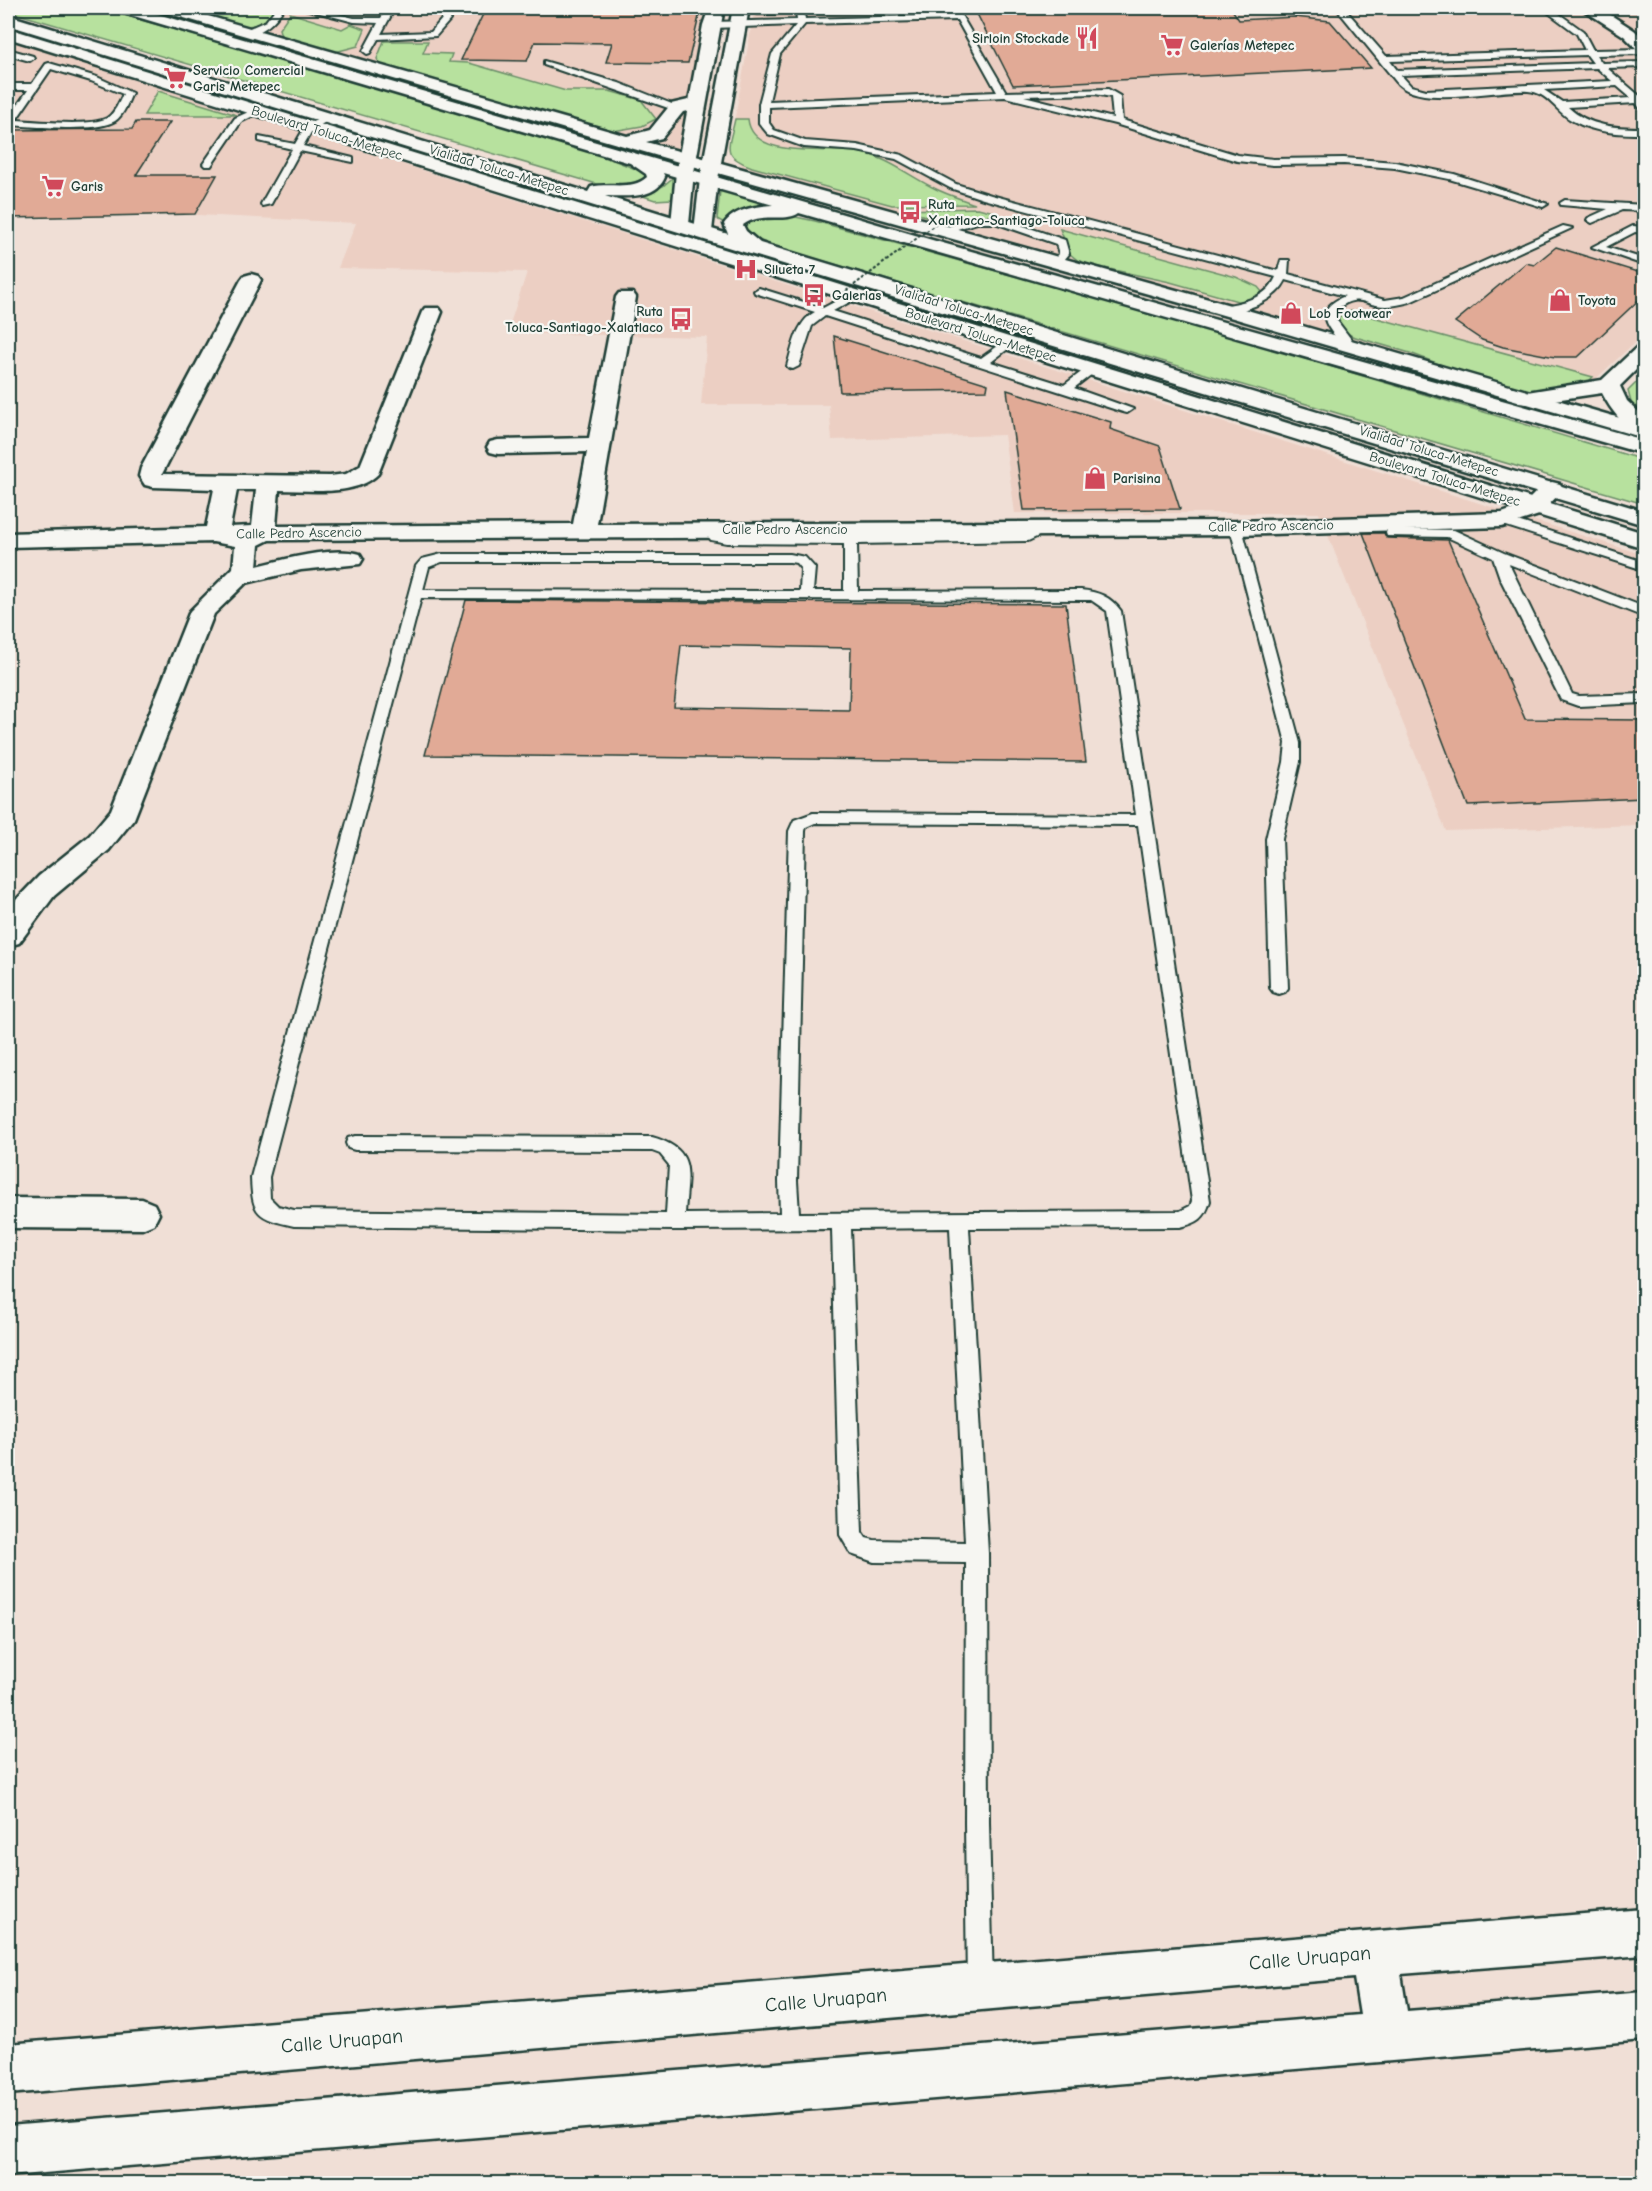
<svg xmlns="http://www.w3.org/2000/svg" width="1652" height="2191" font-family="'Comic Neue',sans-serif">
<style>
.built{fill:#eccfc3}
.green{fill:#b7e19e;stroke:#6b8f69;stroke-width:1.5}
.building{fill:#e1aa96;stroke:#1f3d34;stroke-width:1.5;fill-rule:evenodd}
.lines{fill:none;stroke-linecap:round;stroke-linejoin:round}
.service-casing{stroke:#1f3d34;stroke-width:4}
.minor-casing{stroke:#1f3d34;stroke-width:5}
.secondary-casing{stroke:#1f3d34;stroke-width:5}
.trunk-casing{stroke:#1f3d34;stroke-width:5}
.service{fill:#f6f6f2;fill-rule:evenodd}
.minor{fill:#f6f6f2;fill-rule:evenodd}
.secondary{fill:#f6f6f2;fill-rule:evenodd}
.trunk{fill:#f6f6f2;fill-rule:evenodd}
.path-bridge{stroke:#1f3d34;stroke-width:2;stroke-dasharray:3 2;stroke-linecap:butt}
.labels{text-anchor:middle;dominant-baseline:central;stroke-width:4.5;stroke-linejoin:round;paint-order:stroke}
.far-poi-label{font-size:14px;font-weight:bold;fill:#1f3d34;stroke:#f6f6f2;text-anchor:start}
.far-street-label{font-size:14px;fill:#1f3d34;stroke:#f6f6f2}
.near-street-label{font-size:20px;fill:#1f3d34;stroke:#f6f6f2}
</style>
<rect width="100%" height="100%" fill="#f0dfd6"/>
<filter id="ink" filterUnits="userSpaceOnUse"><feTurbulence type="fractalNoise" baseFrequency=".0167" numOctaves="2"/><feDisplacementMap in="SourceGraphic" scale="12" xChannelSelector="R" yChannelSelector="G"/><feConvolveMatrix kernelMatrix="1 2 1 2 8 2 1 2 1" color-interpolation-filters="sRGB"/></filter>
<g filter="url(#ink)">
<path class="built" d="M168 8H716L685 155Z
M755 8H1579L1628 40 1644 61V334L1586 388 1554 395 1516 390 745 171 734 154 735 117Z
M1602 8H1644V35Z
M8 40 1644 555V825L1446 831 1319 513H1015L1004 435 832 440 829 405H701L707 337 507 333 527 272 338 268 356 223 198 215 8 218Z"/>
<path class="green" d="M8 8H100L586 149 648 174 646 181 629 187H607L8 11Z
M173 8H269L274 9 264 23 243 27Z
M290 13 342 29 351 24 365 29 358 46 335 52 281 36 279 29Z
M384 41H428L423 53 452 54 449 62 469 63 566 91H609L641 100 656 119 642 126 613 131 382 67 377 59Z
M158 91 237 115H144Z
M735 119H748C752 161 829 147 858 152 887 157 906 174 932 187 945 194 961 199 975 204L892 205 752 167C720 155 729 148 735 119Z
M676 175 672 199 655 200 637 194 663 186Z
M722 189 778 205C758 206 736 205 726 224L717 219 720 191Z
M978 208 994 212 990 222 979 220 944 226 940 225 944 221 903 210Z
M786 215 815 221 1199 327 1644 460V504L770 245 748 235 743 229C752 214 770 216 786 215Z
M1060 229 1236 277 1258 287 1262 292 1254 299 1241 302 1170 282 1081 263 1070 254Z
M1351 311 1593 377 1586 384 1540 392 1526 390 1460 372 1410 353 1352 336 1344 331 1338 321 1341 315Z
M1644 375V418L1632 406 1628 391Z"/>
<path class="building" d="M486 8H701L688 63 606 62 612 43 535 42 527 61 461 60Z
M974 8H1231L1239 20 1295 17 1330 21 1371 68 1013 85Z
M136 122H170L136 175H217L195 214 8 218V130L132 129Z
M1556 247 1644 274V295L1578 357H1555L1503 347 1482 340 1455 322 1526 263 1534 265Z
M834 336 988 384 987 390 840 392Z
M1007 390 1111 422 1110 429 1160 446 1180 509 1024 510Z
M1363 533H1384L1387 538 1448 540 1525 719 1644 720V798L1468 806Z
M466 600 1066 604 1086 762 425 755ZM681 645 851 648 849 710 674 707Z"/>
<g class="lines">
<g class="service-casing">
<path id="service" d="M276 8H284C275 21 263 35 245 34V30L266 21Z
M301 8H313L354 18H381L387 8H395L381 34 431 32 442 19 447 8H455L450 20 436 36 378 39 370 53 367 54 363 51 378 23 354 22Z
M795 8H865L861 10 804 13 805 19 953 15 949 8H957L1006 92 1108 89 1120 96 1122 120 1238 155 1273 159 1344 158 1395 162 1454 174 1548 204 1543 207 1449 179 1395 168 1344 164 1273 165 1237 161 1115 124 1005 97 769 107V123L774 130 805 141 857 145 902 155 956 184 991 195 1278 271 1281 260H1289L1288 274 1385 300 1404 297 1563 226 1572 228 1410 302C1402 304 1394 306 1386 306 1363 306 1360 292 1337 309L1335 318 1357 347 1355 349H1347C1328 329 1309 311 1345 296L1286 280C1276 301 1242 315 1219 311V307C1241 302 1266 300 1276 277L983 199 950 188 896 159 857 151 804 147 768 134 759 123V104L772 54 796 25 711 28 707 25 711 22 797 20 796 13 758 14 754 12 758 10ZM957 20 997 92 769 101 780 54 805 24ZM1095 94 1111 97 1113 118 1024 96Z
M1336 8H1344L1386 56 1585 50 1577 34 1542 8H1551L1583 31 1593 50 1644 49V54L1596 55 1602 63 1644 62V67L1607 68 1642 98 1644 111 1641 110 1636 103 1568 107C1589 127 1617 128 1644 128V134C1620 134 1595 133 1573 121 1557 113 1548 92 1528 91 1495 89 1423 108 1398 84ZM1587 55 1593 63 1397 70 1390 61ZM1597 68 1612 81 1426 90 1411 86 1401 75ZM1617 86 1631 98 1562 102 1544 90Z
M8 49 33 56 34 58 30 61 8 55Z
M544 61 619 83 682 108 674 110 544 65Z
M49 63 97 77 132 93C128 102 124 115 115 121 96 133 31 126 8 125V119L28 90H8V84H32L46 64ZM51 69 91 81 123 94C119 102 115 113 107 118 91 127 36 121 16 120Z
M255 109 263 111 241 122 211 166H205L203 164 235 118Z
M325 116 333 118 313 129 303 146 353 158V162L300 151 271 204 262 206 261 204 292 149 259 141V137L295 144 306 125Z
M1565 200 1644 205V211L1622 210 1592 223 1587 220 1588 218 1608 209 1561 205 1560 203Z
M976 217 1000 218 1065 240 1069 254 1060 265H1052L1051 263 1059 254 1056 244 995 223H977L944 233 939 230Z
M1633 226 1644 227V233L1635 232 1606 247 1644 259V265L1592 247Z
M759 288 823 308 851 293H859V297L833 311 981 358 1005 341H1013V345L991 362 1064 385 1088 367H1096V371L1074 388 1133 409 1127 413 1123 412 825 316 812 326 799 366 793 369 789 368 787 366C793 347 796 322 815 312L755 293 754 291Z
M1502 516 1644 562V570L1497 523 1496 520Z
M1038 524 1043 525 1045 533 1028 541 857 544 858 591 1081 590C1098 592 1110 596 1121 611L1210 1201C1205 1219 1198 1223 1180 1227L969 1228 988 1553 989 1823 993 1987 989 1996 980 2000 971 1996 967 1987 965 1823 966 1563 874 1562 851 1554 840 1535 832 1229 675 1230 294 1226C258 1218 252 1215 251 1177L416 566 422 559 442 554H790L805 557 815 568 813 591H844V544L727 543 711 540 705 533 708 527H718L720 534 727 535 844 536V529L850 525 856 529 857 536 1026 533 1032 531 1033 525ZM442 562H790L796 563 801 569 800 591 423 590 429 567ZM421 598 1091 600 1107 611 1136 815 813 813 794 820 789 831 779 1181 780 1213 685 1214C687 1174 698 1150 652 1137L355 1136 348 1138 346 1143 348 1148 355 1150 652 1151 660 1154 669 1165 666 1214 294 1210 278 1206 270 1198 269 1177ZM815 823 1138 825 1192 1201 1190 1206 1180 1211 799 1213 797 1181 805 831 806 827ZM950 1228 965 1542 874 1540 866 1538 862 1532 851 1229Z
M1236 524 1242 528 1300 743V762L1282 839 1288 988 1285 992 1279 994 1273 992 1270 988 1266 839 1284 762 1286 743 1230 528Z
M1392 529 1454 530 1504 553 1644 607V616L1639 615 1509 564 1572 694 1579 696 1644 694V703L1578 706 1561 700 1500 578 1493 558 1447 537 1387 536 1386 533 1387 530Z"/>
</g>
<g class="minor-casing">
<path id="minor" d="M709 8H724L694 172 689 224 687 228H673L671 224 676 172 703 25Z
M733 8H749L718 179 712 231 710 235H696L694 231 700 179Z
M1583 8H1600L1634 30 1644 39V52L1638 50 1624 36 1585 11Z
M251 274 258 276 261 280 162 474 330 476 346 474 360 466 422 312 425 308H439L442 312 378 474C355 497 309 490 279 490L276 526 573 524 587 452 498 454 490 452 487 447 490 442 498 440 589 438 616 297 619 293H633L636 297 597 524 1236 521 1502 513 1522 506 1544 484 1552 482 1560 484 1564 489 1539 515 1502 527 1236 535 269 540 259 545 257 566C287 559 330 546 360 554L363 559 360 564 301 570 246 583 214 614 134 819 109 850 54 896 19 943 8 946V912L16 900 39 876 89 836 111 810 190 611 233 568 235 546 213 542 8 547V533L206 527 214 489 153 487 145 485 139 476 141 468 241 280 244 276ZM237 490H256L252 526 230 527Z
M1644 345V362L1620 386 1627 401 1644 417V435C1627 432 1610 409 1602 393L1527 404 1519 403 1516 398 1519 393 1527 392 1602 380 1637 347Z
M8 1198 142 1199 154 1204 159 1214 154 1224 142 1229 8 1228Z"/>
</g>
<g class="secondary-casing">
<path id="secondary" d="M157 8H180L627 136 650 130 671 104 697 98 703 99 705 103 703 107 683 112 662 138 646 142 1230 305 1644 425V438L1216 313 682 163 160 11Z
M8 28 1644 533V548L8 38Z
M1644 1909V1955L1401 1974 1407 2011 1644 1992V2040L8 2176V2126L1360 2015 1354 1978 8 2094V2044Z"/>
</g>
<g class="trunk-casing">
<path id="trunk" d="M114 8H137L939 242 1644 440V454L799 213C785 223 763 211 743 225L746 231 760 243 1644 511V525L750 254 8 25V15L588 192 591 187C610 182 632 191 647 177L646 174 630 163 117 11ZM663 173 773 205C756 206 734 209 724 224L728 234 605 196C625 196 656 200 665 177Z"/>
</g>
<use href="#service" class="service"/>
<use href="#minor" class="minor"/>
<use href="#secondary" class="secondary"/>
<use href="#trunk" class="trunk"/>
<path class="path-bridge" d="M830 303 940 221"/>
</g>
</g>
<defs>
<g id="restaurant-bare" transform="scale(1.8)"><path d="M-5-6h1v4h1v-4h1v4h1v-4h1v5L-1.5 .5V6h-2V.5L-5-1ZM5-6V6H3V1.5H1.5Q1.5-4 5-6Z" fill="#d1495b" stroke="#f6f6f2" stroke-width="2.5" paint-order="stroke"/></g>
<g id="supermarket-bare" transform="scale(1.8)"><path d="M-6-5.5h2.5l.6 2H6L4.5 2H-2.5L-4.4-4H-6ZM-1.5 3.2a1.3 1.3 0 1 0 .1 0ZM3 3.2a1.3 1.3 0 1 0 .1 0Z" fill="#d1495b" stroke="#f6f6f2" stroke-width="2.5" paint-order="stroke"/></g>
<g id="bus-bare" transform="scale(1.8)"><path d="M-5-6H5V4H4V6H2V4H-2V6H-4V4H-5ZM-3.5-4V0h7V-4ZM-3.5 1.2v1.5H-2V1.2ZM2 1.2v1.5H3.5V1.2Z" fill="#d1495b" stroke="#f6f6f2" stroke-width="2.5" paint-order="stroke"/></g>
<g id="hospital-bare" transform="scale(1.8)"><path d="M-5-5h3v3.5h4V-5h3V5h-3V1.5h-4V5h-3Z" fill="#d1495b" stroke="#f6f6f2" stroke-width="2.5" paint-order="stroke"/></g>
<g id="shop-bare" transform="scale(1.8)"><path d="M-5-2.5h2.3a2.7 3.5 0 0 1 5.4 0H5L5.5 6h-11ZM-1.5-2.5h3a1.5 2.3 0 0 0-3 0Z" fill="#d1495b" stroke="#f6f6f2" stroke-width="2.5" paint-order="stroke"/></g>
</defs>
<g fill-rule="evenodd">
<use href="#restaurant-bare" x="1087" y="38"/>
<use href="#supermarket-bare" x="1172" y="45"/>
<use href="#supermarket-bare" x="175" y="78"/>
<use href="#supermarket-bare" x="53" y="186"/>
<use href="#bus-bare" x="910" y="212"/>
<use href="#hospital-bare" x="746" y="269"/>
<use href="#bus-bare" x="814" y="295"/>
<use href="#shop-bare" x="1560" y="300"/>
<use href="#shop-bare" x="1291" y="313"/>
<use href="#bus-bare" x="681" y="319"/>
<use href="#shop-bare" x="1095" y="478"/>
</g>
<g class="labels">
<g class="far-poi-label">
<text x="1069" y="38" text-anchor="end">Sirloin Stockade</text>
<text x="1190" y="45">Galerías Metepec</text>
<text x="193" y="70">Servicio Comercial<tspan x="193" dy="16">Garis Metepec</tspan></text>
<text x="71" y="186">Garis</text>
<text x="928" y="204">Ruta<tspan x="928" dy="16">Xalatlaco-Santiago-Toluca</tspan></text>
<text x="764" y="269">Silueta 7</text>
<text x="832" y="295">Galerias</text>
<text x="1578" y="300">Toyota</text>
<text x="663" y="311" text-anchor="end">Ruta<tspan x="663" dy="16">Toluca-Santiago-Xalatlaco</tspan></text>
<text x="1309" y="313">Lob Footwear</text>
<text x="1113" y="478">Parisina</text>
</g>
<g class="far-street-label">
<text transform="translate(327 133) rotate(17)">Boulevard Toluca-Metepec</text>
<text transform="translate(499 170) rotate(17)">Vialidad Toluca-Metepec</text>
<text transform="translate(964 310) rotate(17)">Vialidad Toluca-Metepec</text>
<text transform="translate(981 335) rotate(17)">Boulevard Toluca-Metepec</text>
<text transform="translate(1429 451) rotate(17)">Vialidad Toluca-Metepec</text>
<text transform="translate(1445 479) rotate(17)">Boulevard Toluca-Metepec</text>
<text transform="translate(1271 526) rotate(-1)">Calle Pedro Ascencio</text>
<text x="785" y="529">Calle Pedro Ascencio</text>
<text transform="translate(299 533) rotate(-1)">Calle Pedro Ascencio</text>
</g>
<g class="near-street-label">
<text transform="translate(1310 1958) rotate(-5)">Calle Uruapan</text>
<text transform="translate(826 2000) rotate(-5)">Calle Uruapan</text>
<text transform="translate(342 2041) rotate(-5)">Calle Uruapan</text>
</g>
</g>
<rect width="1652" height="2191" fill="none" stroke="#f6f6f2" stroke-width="30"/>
<rect x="15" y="15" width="1622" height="2161" fill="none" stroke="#1f3d34" stroke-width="2" filter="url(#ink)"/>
</svg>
